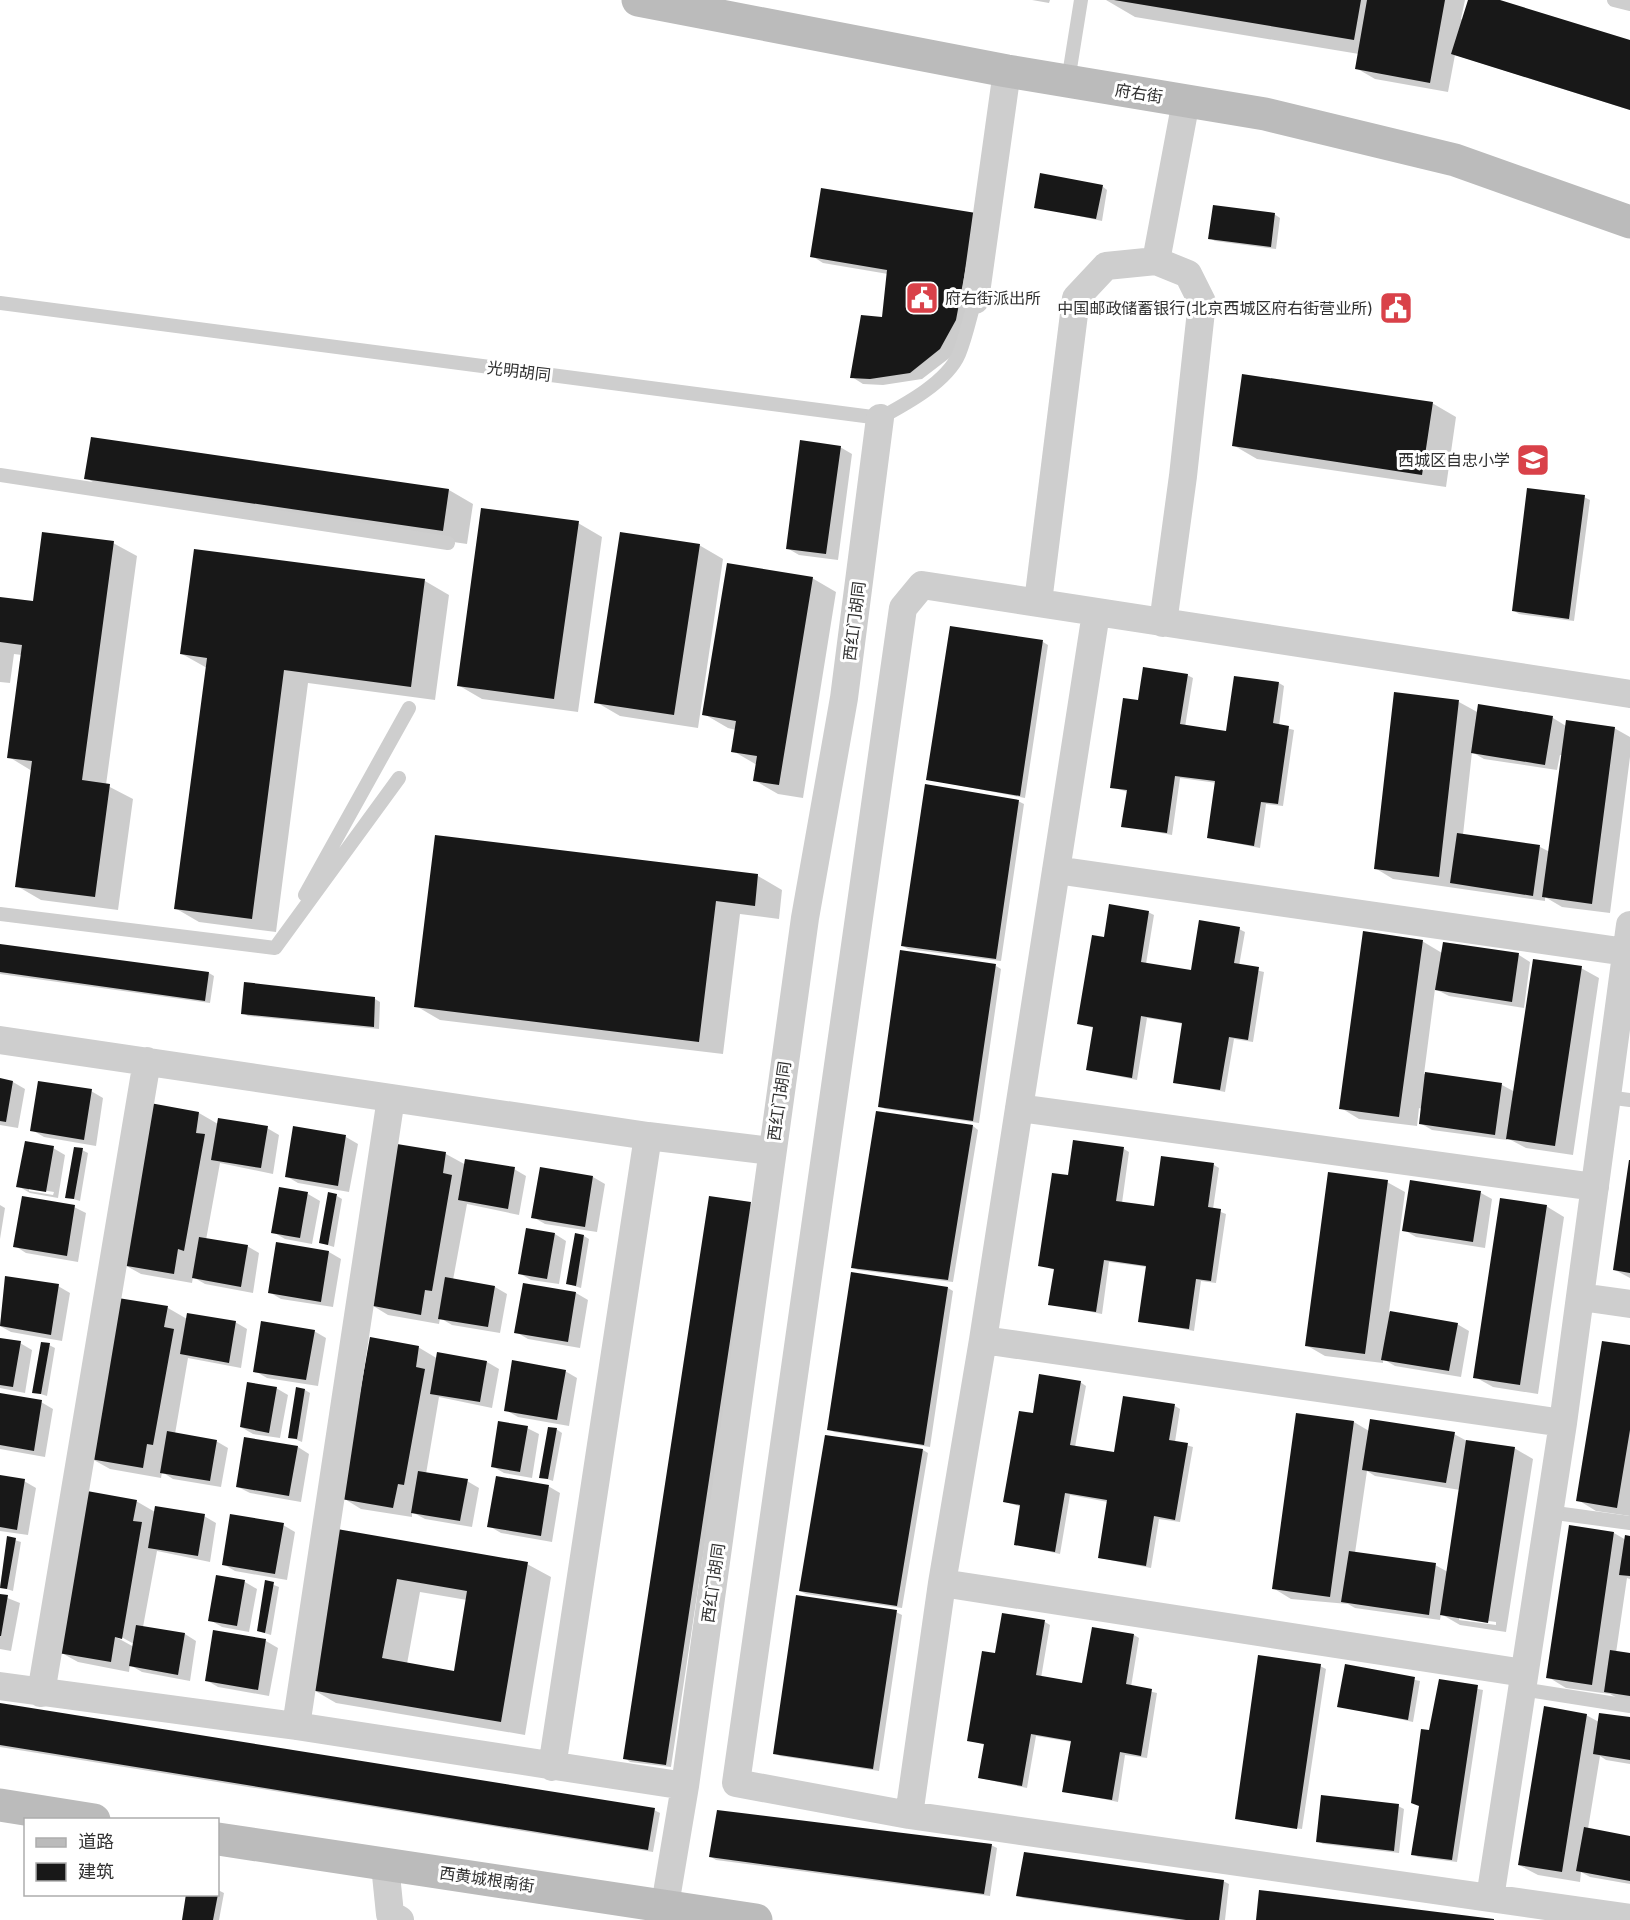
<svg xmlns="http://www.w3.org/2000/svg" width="1630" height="1920" font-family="Inter,'Noto Sans SC',sans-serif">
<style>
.shadow{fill:#0003;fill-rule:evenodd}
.building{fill:#181818;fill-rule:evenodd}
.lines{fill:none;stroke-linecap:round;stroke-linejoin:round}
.lane{stroke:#cecece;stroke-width:14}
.street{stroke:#cecece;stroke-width:28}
.secondary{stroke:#bbb;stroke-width:33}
.labels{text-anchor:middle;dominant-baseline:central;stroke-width:6;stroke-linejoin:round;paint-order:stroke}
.street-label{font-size:16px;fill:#313131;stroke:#fff}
.poi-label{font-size:16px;fill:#313131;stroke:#fff;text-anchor:end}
</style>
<rect width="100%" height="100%" fill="#fff"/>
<path class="shadow" d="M1032 0H1050L1049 3Z
M1106 0H1465L1461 19 1463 20 1469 0H1495L1630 42V110L1455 55 1448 92 1375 79 1356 68 1359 54 1135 17Z
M1102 186 1107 190 1102 221 1036 207Z
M975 214 967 327 952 356 922 379 883 385 863 384 852 377 883 319 888 274 823 263 812 256Z
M1274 214 1280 218 1276 249 1215 241 1210 238Z
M1432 403 1456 417 1446 487 1257 459 1233 445Z
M840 447 852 454 838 560 799 555 787 548Z
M86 478 449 490 473 504 467 544 110 492Z
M1584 497 1590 500 1574 621 1519 614 1513 610Z
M578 523 602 537 578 712 482 699 458 685Z
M113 543 137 556 106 785 133 799 118 910 41 900 17 886 32 771 9 757 22 655 14 654 10 683 0 682V598L34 603Z
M699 545 723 559 698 728 620 716 596 702Z
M812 578 836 592 803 798 778 794 754 780 757 765 733 751 736 730 728 728 704 714Z
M425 581 449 595 435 700 308 683 276 932 199 922 175 908 207 668 182 654Z
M951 628 1043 642 1048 645 1025 798 927 779Z
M1187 675 1193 678 1185 727 1227 733 1279 683 1284 686 1279 726 1294 730 1283 806 1266 804 1260 848 1209 838 1217 783 1180 778 1172 835 1123 826 1128 792 1111 787 1139 702Z
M1459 702 1479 713 1480 706 1553 718 1566 726 1614 728 1630 737V757L1610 913 1562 907 1545 897V901L1393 879 1375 868ZM1472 752 1484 759 1557 770 1560 755H1562L1550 852 1540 847 1463 835Z
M1018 801 1024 804 1001 961 908 949 903 946Z
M437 836 758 876 782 890 779 919 740 914 723 1054 440 1020 416 1006Z
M1148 912 1154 915 1146 964 1192 971 1239 929 1245 932 1239 966 1264 972 1253 1042 1234 1039 1225 1092 1175 1082 1184 1024 1147 1018 1137 1080 1087 1070 1094 1028 1079 1024 1105 939Z
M1422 941 1442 953 1519 955 1530 962 1524 1008 1449 996 1435 989 1424 1074 1502 1085 1515 1092 1581 968 1599 978 1573 1155 1526 1148 1507 1138V1140L1432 1130 1420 1123 1422 1109 1419 1108 1417 1126 1359 1119 1341 1108Z
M0 945 209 973 214 976 210 1003 0 974Z
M996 966 1001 969 979 1123 885 1109 879 1106Z
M246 983 375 999 380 1002 379 1029 248 1016 243 1013Z
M0 1080 13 1082 25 1089 18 1128 0 1125Z
M91 1091 103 1098 96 1146 44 1137 32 1130Z
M151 1105 199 1113 218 1124 267 1128 279 1135 273 1174 220 1163 206 1240 247 1246 259 1253 253 1293 205 1284 193 1277 192 1283 141 1274 123 1264Z
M973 1126 978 1130 953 1282 858 1270 852 1267Z
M294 1128 346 1137 358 1144 349 1192 298 1183 286 1176Z
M398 1146 446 1154 466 1165 514 1169 526 1176 519 1215 467 1204 453 1280 495 1287 507 1294 500 1333 452 1325 440 1318 439 1324 388 1315 370 1304Z
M53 1148 65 1155 58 1198 30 1193 18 1186ZM29 1188 54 1192 53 1195 29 1191Z
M1124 1149 1129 1152 1122 1203 1155 1208 1163 1158 1214 1165 1219 1168 1213 1209 1226 1214 1216 1283 1201 1281 1194 1331 1140 1321 1147 1267 1109 1262 1102 1314 1050 1304 1055 1270 1040 1265 1069 1177Z
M82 1150 88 1153 80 1201 67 1197Z
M1630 1161V1278L1615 1270Z
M593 1177 605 1184 597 1232 545 1224 533 1217Z
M1387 1182 1405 1192 1389 1312 1457 1324 1469 1331 1461 1377 1395 1366 1383 1359V1363L1325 1356 1306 1345Z
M1481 1193 1492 1199 1485 1248 1416 1237 1404 1230Z
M308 1194 320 1201 312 1244 285 1239 273 1232Z
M337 1196 342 1199 334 1247 321 1243Z
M751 1204 756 1207 671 1767 630 1762 625 1758Z
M0 1205 5 1208 0 1239Z
M1546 1206 1564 1217 1538 1394 1493 1387 1475 1377Z
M74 1207 86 1213 78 1262 26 1253 15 1246Z
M555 1234 566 1241 559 1284 531 1280 519 1273Z
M584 1236 589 1239 581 1288 568 1284Z
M277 1244 329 1252 341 1259 333 1307 281 1299 269 1292Z
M6 1277 58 1286 70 1293 62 1341 11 1332 0 1326Z
M948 1288 953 1291 930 1447 834 1432 828 1429Z
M576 1293 588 1300 580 1348 528 1339 516 1332Z
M120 1299 168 1308 187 1319 235 1322 247 1329 241 1368 188 1358 175 1434 216 1441 228 1448 221 1487 173 1479 162 1472 161 1478 110 1469 92 1459Z
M314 1331 326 1338 318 1386 267 1378 255 1371Z
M0 1339 20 1343 32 1350 25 1393 0 1388Z
M49 1345 55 1348 47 1396 34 1392Z
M418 1347 438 1359 487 1362 499 1369 492 1408 439 1397 426 1474 467 1481 479 1488 472 1527 425 1519 412 1512V1517L361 1509 343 1498Z
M1630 1347V1516L1596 1511 1578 1500Z
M565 1371 577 1378 569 1426 518 1417 506 1410Z
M1080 1382 1086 1386 1075 1447 1115 1454 1175 1406 1180 1409 1175 1442 1193 1447 1180 1522 1159 1519 1151 1568 1100 1558 1108 1502 1070 1495 1060 1554 1015 1544 1022 1507 1005 1502 1034 1415Z
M276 1388 288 1395 280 1438 253 1434 241 1427Z
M305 1390 310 1393 302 1442 290 1437Z
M0 1395 41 1402 53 1409 45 1457 0 1449Z
M1297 1414 1354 1422 1369 1431 1454 1434 1467 1441 1514 1448 1533 1459 1506 1632 1460 1625 1441 1614 1440 1620 1355 1608 1348 1604 1291 1599 1273 1588ZM1367 1471 1375 1476 1460 1490 1448 1572 1435 1565 1355 1553ZM1459 1617 1496 1622V1625L1459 1620Z
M527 1428 539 1434 532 1478 504 1473 492 1466Z
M556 1429 562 1433 553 1481 541 1477Z
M298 1447 309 1454 301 1502 250 1493 238 1487Z
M923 1450 928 1453 902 1608 806 1594 800 1591Z
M0 1477 24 1481 36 1488 28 1535 0 1531Z
M548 1486 560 1493 552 1542 501 1533 489 1526Z
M136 1501 155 1512 204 1516 216 1523 210 1562 157 1551 143 1627 185 1634 196 1641 190 1681 142 1672 130 1665 129 1672 78 1662 60 1652ZM116 1634 134 1644V1647L114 1636Z
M283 1525 295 1532 287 1580 235 1571 223 1564Z
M338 1531 527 1564 551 1577 525 1735 336 1703 312 1689ZM420 1592 467 1600 455 1672 407 1664Z
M1614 1533 1626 1540 1630 1538V1579L1627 1578 1616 1653 1630 1655V1705L1610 1694 1566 1688 1548 1677Z
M8 1538 21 1542 13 1591 0 1587Z
M217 1577 245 1582 257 1589 249 1632 222 1627 210 1620Z
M266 1582 279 1587 271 1635 258 1631Z
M0 1595 20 1603 11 1651 0 1649Z
M896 1612 902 1615 879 1771 780 1756 774 1753Z
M1045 1622 1050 1625 1041 1678 1084 1685 1134 1635 1139 1638 1131 1687 1157 1693 1147 1758 1125 1755 1118 1802 1064 1791 1072 1742 1036 1736 1027 1788 980 1778 985 1745 969 1740 996 1655Z
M214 1632 266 1641 278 1648 269 1696 218 1687 206 1680Z
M1320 1666 1326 1669 1302 1829 1241 1820 1237 1818Z
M1346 1666 1420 1681 1413 1722 1339 1706Z
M1440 1681 1483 1690 1457 1862 1418 1857 1413 1854Z
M0 1705 654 1810 660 1813 653 1852 0 1747Z
M1586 1715 1599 1722 1630 1719V1764L1606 1760 1600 1756 1588 1829 1630 1837V1884L1590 1877 1581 1872 1580 1882 1538 1875 1519 1865Z
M1398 1806 1404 1809 1399 1853 1323 1844 1318 1841Z
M991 1845 997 1848 990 1896 716 1860 711 1857Z
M1223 1881 1229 1884 1225 1920H1176L1023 1898 1017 1895Z
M218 1890 224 1893 219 1920H183L218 1894Z"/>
<path class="building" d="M1114 0H1361L1354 40Z
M1367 0H1445L1430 83 1355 69Z
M1468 0H1500L1630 40V110L1451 54Z
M1040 173 1103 185 1096 219 1034 208Z
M821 188 976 213 956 320 940 349 910 373 870 379 850 378 861 315 882 317 887 270 810 257Z
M1213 205 1275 213 1271 247 1208 239Z
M1242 374 1433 402 1422 475 1232 446Z
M91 437 449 489 443 531 84 479Z
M800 440 841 446 826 554 786 549Z
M1527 488 1585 495 1569 619 1512 611Z
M481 508 579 521 554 699 457 686Z
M42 532 114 541 82 780 110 784 95 897 15 887 32 761 7 758 22 645 0 642V597L33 601Z
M620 532 700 544 674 715 594 703Z
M194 549 425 579 411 687 284 670 252 919 174 909 207 658 180 654Z
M727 563 813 577 779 785 753 781 757 756 731 752 736 721 702 715Z
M950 626 1043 640 1020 796 926 780Z
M1143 667 1188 674 1180 724 1226 731 1234 676 1279 682 1273 723 1289 726 1278 804 1261 802 1254 846 1207 838 1215 781 1175 776 1167 833 1121 827 1127 790 1110 788 1123 698 1138 700Z
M1394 692 1459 700 1439 877 1374 869Z
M1478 704 1553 716 1545 765 1471 753Z
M1566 720 1615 727 1592 904 1542 897Z
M925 784 1019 800 996 959 901 946Z
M1457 833 1540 845 1533 896 1450 883Z
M435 835 758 874 755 906 716 901 699 1042 414 1007Z
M1109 904 1149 911 1141 962 1191 970 1199 920 1240 927 1234 963 1259 967 1248 1040 1229 1037 1220 1090 1173 1083 1182 1023 1141 1016 1132 1078 1086 1070 1093 1027 1077 1024 1092 935 1104 937Z
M1363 931 1423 940 1399 1117 1339 1109Z
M1443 942 1519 953 1512 1002 1435 990Z
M0 944 209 972 205 1001 0 972Z
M900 950 996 964 973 1121 878 1107Z
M1533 959 1582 966 1555 1146 1506 1139Z
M244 982 375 997 374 1027 241 1014Z
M1425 1072 1502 1083 1495 1135 1419 1124Z
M0 1078 13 1081 6 1122 0 1121Z
M38 1081 92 1089 84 1140 30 1131Z
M150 1103 199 1112 196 1133 205 1134 184 1251 178 1249 174 1274 121 1265Z
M876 1111 973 1125 948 1280 851 1268Z
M218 1118 268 1126 261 1168 211 1160Z
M293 1126 346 1135 338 1186 285 1177Z
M1073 1140 1124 1147 1116 1201 1154 1206 1161 1156 1214 1163 1208 1207 1221 1209 1211 1281 1196 1279 1189 1329 1138 1322 1146 1266 1104 1260 1096 1312 1048 1305 1054 1269 1038 1266 1052 1173 1068 1175Z
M25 1141 54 1146 46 1192 16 1187Z
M397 1144 446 1152 443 1173 452 1175 432 1291 425 1290 421 1315 368 1305Z
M74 1147 83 1148 74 1199 65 1198Z
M465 1159 515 1167 508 1209 458 1200Z
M1629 1160H1630V1273L1613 1270Z
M540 1167 593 1176 585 1227 531 1218Z
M1328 1172 1388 1180 1365 1354 1305 1346Z
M1410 1180 1481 1191 1473 1242 1402 1231Z
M279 1187 308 1192 300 1238 271 1233Z
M328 1192 337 1194 328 1245 319 1243Z
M22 1196 75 1205 67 1256 13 1247Z
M709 1196 751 1202 666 1765 623 1759Z
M1500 1198 1547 1205 1520 1385 1473 1378Z
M526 1228 555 1233 547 1279 518 1274Z
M575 1233 584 1235 576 1286 566 1284Z
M199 1237 248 1245 241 1287 192 1278Z
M276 1242 329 1251 321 1302 268 1293Z
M851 1272 948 1287 924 1445 827 1430Z
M5 1276 59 1284 51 1335 0 1326Z
M445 1277 495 1286 488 1327 438 1319Z
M523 1283 576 1292 568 1342 514 1333Z
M118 1298 168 1306 164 1327 174 1329 153 1445 147 1444 143 1468 90 1459Z
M1390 1311 1458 1323 1449 1371 1381 1360Z
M187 1313 236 1321 229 1363 180 1354Z
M261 1321 315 1330 306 1380 253 1372Z
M370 1337 419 1346 416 1367 425 1369 404 1485 398 1484 393 1508 341 1499Z
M0 1338 21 1341 13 1387 0 1385Z
M1602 1341 1630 1345V1430L1617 1508 1576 1501Z
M41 1342 50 1343 41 1394 32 1393Z
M437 1352 487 1361 480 1402 430 1394Z
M512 1360 566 1370 557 1420 504 1411Z
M1039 1374 1081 1381 1070 1445 1114 1452 1123 1396 1175 1404 1169 1440 1188 1443 1175 1520 1154 1516 1146 1566 1098 1558 1107 1500 1065 1493 1055 1552 1014 1545 1020 1505 1003 1502 1019 1411 1033 1413Z
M247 1382 277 1387 269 1433 240 1427Z
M296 1387 305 1389 297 1439 288 1438Z
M0 1393 42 1400 34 1451 0 1445Z
M1296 1413 1354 1421 1330 1597 1272 1589Z
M1370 1419 1455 1432 1446 1483 1362 1470Z
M498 1421 528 1426 520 1472 491 1467Z
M548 1427 557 1428 548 1479 539 1478Z
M167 1431 217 1440 210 1481 160 1473Z
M825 1435 923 1449 897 1606 799 1591Z
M244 1437 298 1446 289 1496 236 1487Z
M1466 1440 1515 1447 1488 1623 1440 1615Z
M418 1471 468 1479 460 1521 411 1513Z
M0 1475 25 1479 17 1530 0 1527Z
M496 1476 549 1485 541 1536 487 1527Z
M87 1491 137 1500 133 1521 142 1522 122 1639 115 1637 111 1662 58 1653Z
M155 1506 205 1514 198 1556 148 1548Z
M230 1514 284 1523 275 1574 222 1565Z
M1569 1525 1614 1532 1592 1685 1546 1678Z
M337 1529 528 1562 501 1722 310 1690ZM397 1579 467 1591 454 1671 382 1658Z
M1625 1535 1630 1536V1576L1619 1575Z
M7 1536 16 1538 7 1589 0 1588Z
M1349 1551 1436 1563 1429 1615 1341 1602Z
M216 1575 245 1580 237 1626 208 1621Z
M265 1580 274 1582 265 1633 257 1631Z
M0 1594 8 1595 1 1636H0Z
M796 1595 897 1610 873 1769 773 1754Z
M1002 1613 1045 1620 1036 1675 1082 1683 1092 1627 1134 1634 1126 1684 1152 1689 1141 1756 1120 1752 1112 1800 1062 1792 1071 1741 1031 1734 1022 1786 978 1778 984 1744 967 1741 982 1651 995 1653Z
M136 1625 185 1633 178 1675 129 1666Z
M213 1630 266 1639 258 1690 205 1681Z
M1610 1650 1630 1653V1696L1604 1692Z
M1258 1655 1321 1664 1297 1829 1235 1819Z
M1345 1664 1415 1677 1408 1720 1337 1707Z
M1439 1679 1478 1685 1452 1860 1411 1855 1419 1806 1411 1803 1421 1729 1429 1730Z
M0 1703 655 1808 648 1850 0 1745Z
M1544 1706 1587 1714 1562 1872 1518 1865Z
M1599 1713 1630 1717V1760L1593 1754Z
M1321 1795 1399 1804 1394 1851 1316 1842Z
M717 1810 992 1844 984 1894 709 1857Z
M1584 1827 1630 1836V1881L1576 1871Z
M1024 1852 1224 1880 1219 1920H1186L1016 1896Z
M1259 1890 1494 1919V1920H1256Z
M186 1894H218L213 1920H182Z"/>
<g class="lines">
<path class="lane" d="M1614 0 1630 4
M1068 81 1081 0
M0 303 880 418C906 404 947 382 959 354 966 337 970 317 975 300
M0 475 448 543
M305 895 409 708
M0 914 275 948 399 778
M1607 1097 1630 1100
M1548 1512 1630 1523
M1522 1689 1630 1706"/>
<path class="street" d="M1156 261 1188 274 1202 302 1183 476 1163 623
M975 300 1007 71
M1038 602 1076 298 1106 266 1156 261 1186 101
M1630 694 922 585 903 608 736 1783 909 1815 1630 1918
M1056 870 1626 952
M0 1040 648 1136 772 1151
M1019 1108 1595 1187
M1581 1297 1630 1304
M983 1340 1563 1423
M942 1583 1524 1673
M0 1686 296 1726 685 1786
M41 1693 147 1061
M296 1726 391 1098
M552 1767 648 1136
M909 1815 942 1583 983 1340 1096 613
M385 1865 390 1914 400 1920
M1490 1898 1563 1423 1630 925
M665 1905 685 1786 805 918 844 698 880 418"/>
<path class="secondary" d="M638 0 1007 71 1265 114 1455 160 1630 222
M0 1805 94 1820
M218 1839 756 1920"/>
</g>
<defs>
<g id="civic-square" transform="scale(1.725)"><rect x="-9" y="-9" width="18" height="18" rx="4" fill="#d94149" stroke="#fff"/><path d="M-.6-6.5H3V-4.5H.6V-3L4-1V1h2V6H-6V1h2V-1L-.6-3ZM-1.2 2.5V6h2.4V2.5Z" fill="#fff"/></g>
<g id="school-square" transform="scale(1.725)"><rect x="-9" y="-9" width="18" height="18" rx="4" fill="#d94149" stroke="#fff"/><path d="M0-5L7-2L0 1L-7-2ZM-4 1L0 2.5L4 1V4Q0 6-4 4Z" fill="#fff"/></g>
</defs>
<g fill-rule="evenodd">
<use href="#civic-square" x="922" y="298"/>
<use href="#civic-square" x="1396" y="308"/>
<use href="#school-square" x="1533" y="460"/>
</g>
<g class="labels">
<g class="street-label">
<text transform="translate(1139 93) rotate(9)">府右街</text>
<text transform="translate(519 371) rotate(7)">光明胡同</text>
<text transform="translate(854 621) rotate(-83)">西红门胡同</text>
<text transform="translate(779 1101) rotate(-82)">西红门胡同</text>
<text transform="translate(713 1583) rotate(-82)">西红门胡同</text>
<text transform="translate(487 1879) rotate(8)">西黄城根南街</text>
</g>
<g class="poi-label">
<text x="945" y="298" text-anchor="start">府右街派出所</text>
<text x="1373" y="308">中国邮政储蓄银行(北京西城区府右街营业所)</text>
<text x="1510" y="460">西城区自忠小学</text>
</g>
</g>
<rect x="24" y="1818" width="195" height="78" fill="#ffffff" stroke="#adadad" stroke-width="1.5"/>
<rect x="36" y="1838" width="30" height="9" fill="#bbbbbb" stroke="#adadad" stroke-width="1.5"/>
<text x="78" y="1848" font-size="18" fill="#313131">道路</text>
<rect x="36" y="1863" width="30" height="18" fill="#181818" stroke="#adadad" stroke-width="1.5"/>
<text x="78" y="1878" font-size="18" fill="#313131">建筑</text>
</svg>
